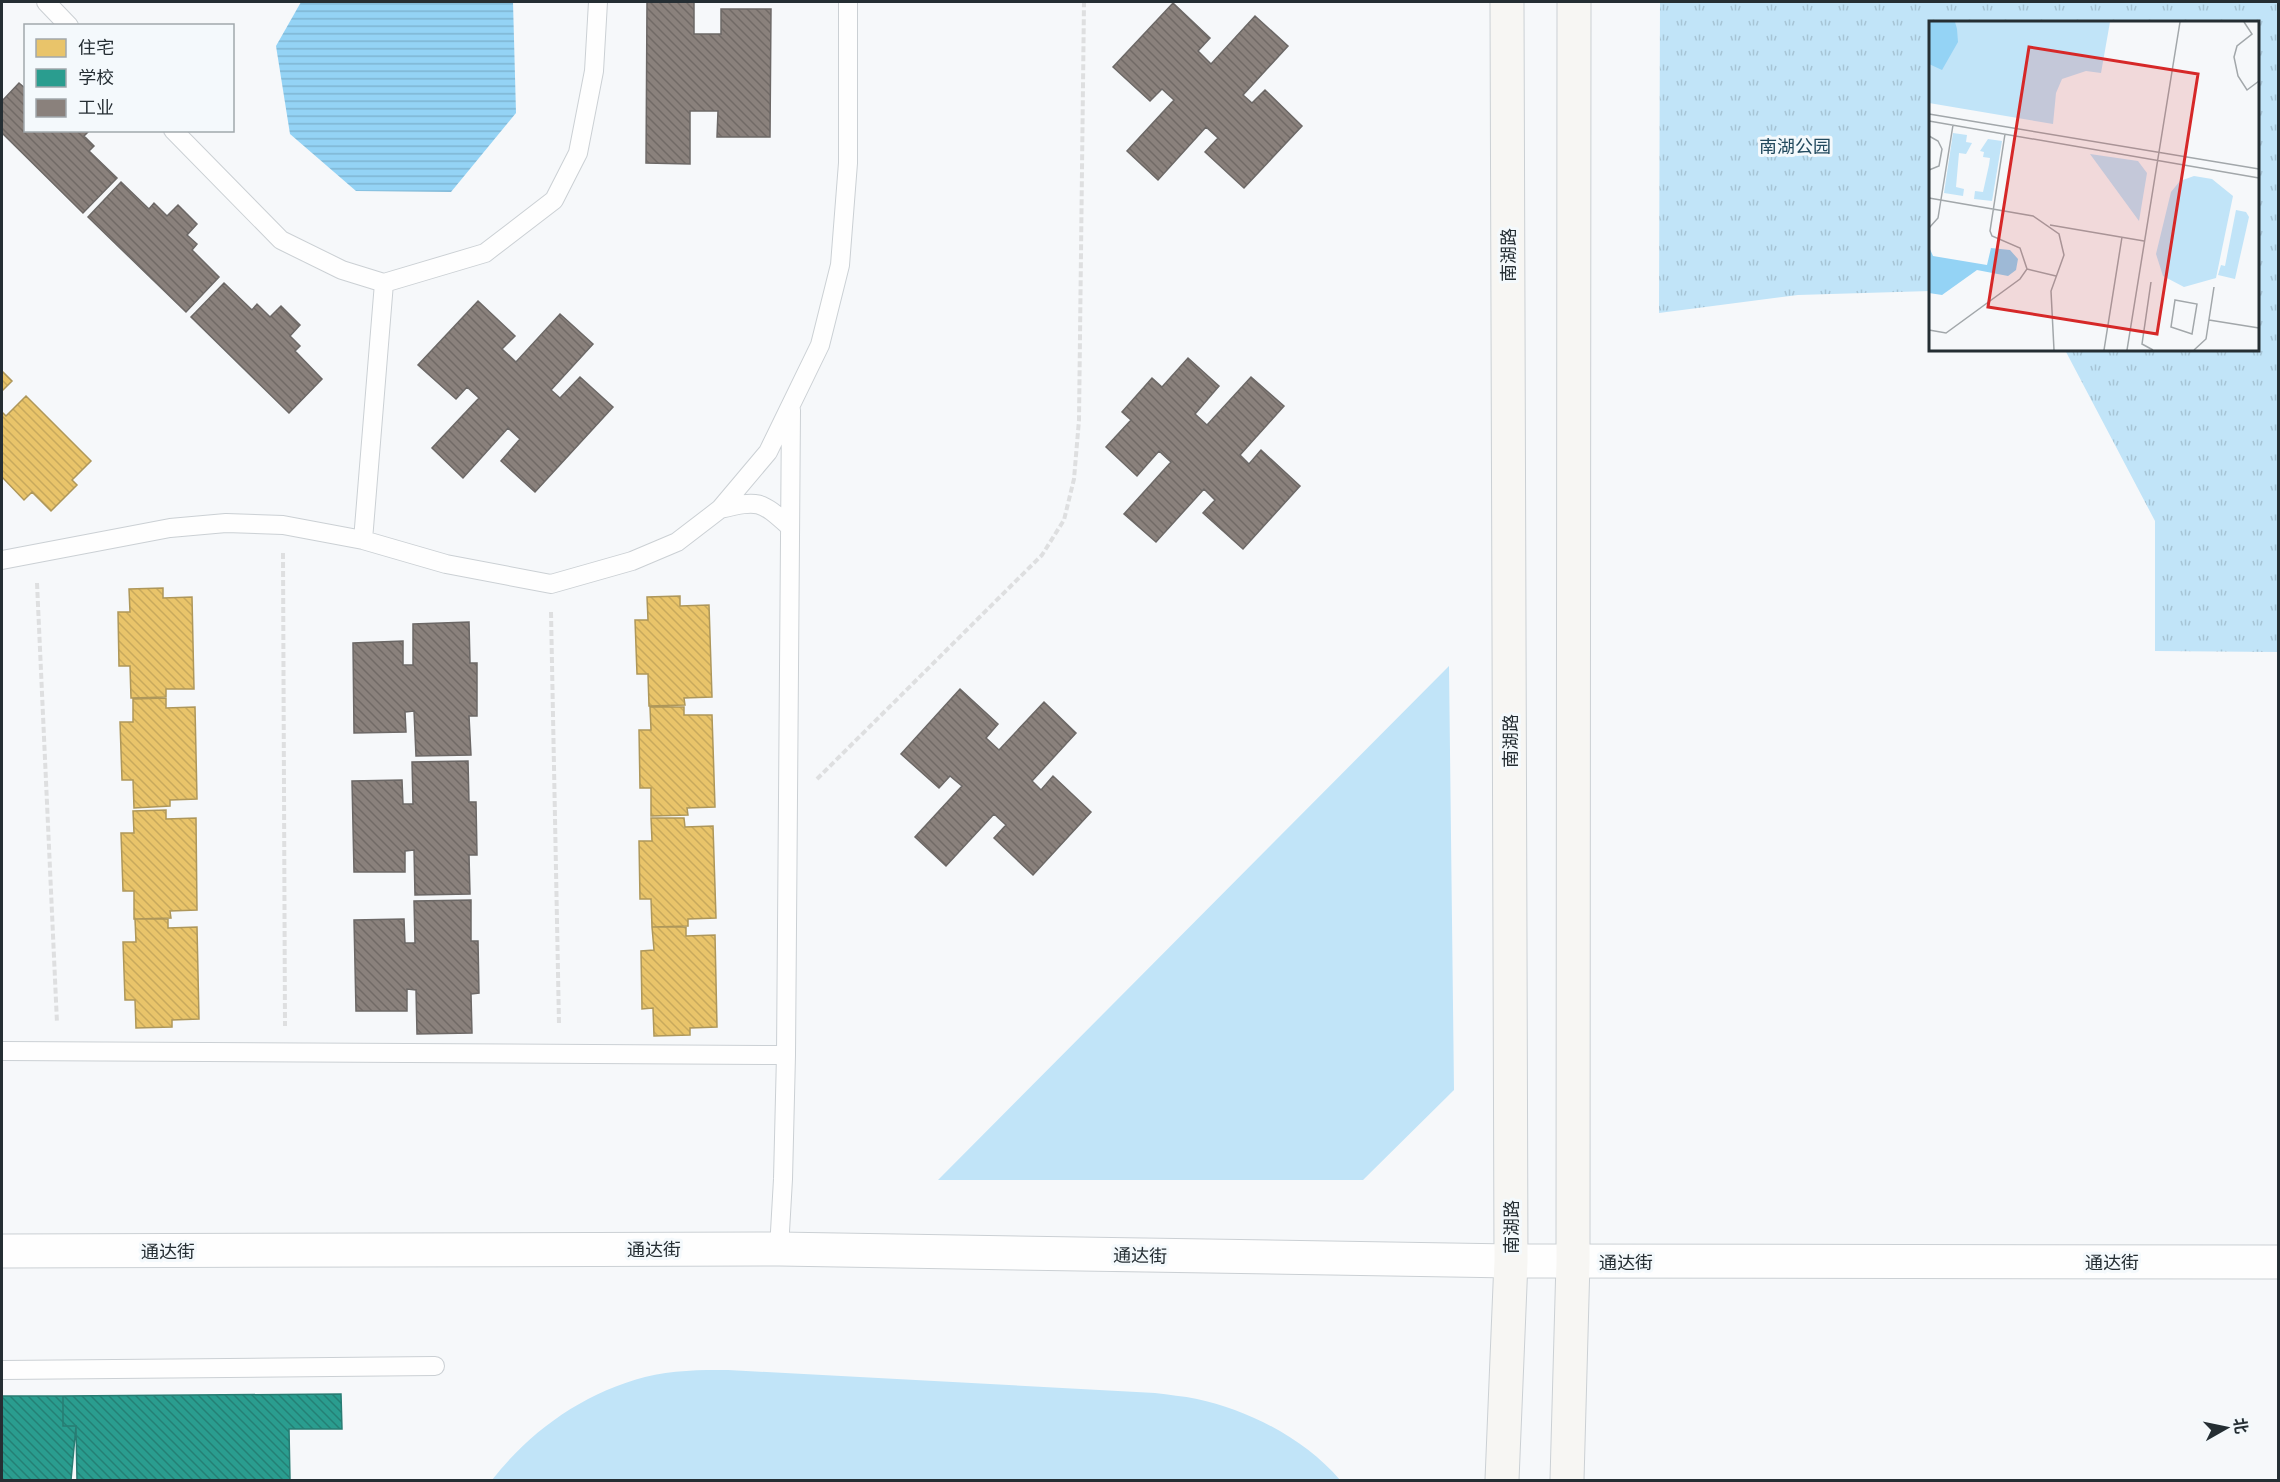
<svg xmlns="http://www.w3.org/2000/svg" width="2280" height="1482" font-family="'Noto Sans','Noto Sans SC',sans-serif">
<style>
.grass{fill:#c1e4f8}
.park{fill:url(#park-tufts)}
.water{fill:url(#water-rules)}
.homes{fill:url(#homes-back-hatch);stroke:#ae975a;stroke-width:1.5}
.schools{fill:url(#schools-back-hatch);stroke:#287c73;stroke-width:1.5}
.industry{fill:url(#industry-back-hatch);stroke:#6c6866;stroke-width:1.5}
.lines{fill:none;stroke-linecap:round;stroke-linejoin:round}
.service-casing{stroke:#cbd0d4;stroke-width:20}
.minor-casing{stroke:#cbd0d4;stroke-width:35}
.secondary-casing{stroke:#cbd0d4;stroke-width:35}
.path{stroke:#dedfe0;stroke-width:4;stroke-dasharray:6 3;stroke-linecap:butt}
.service{stroke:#fefefe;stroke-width:18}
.minor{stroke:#fefefe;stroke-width:33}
.secondary{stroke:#f7f6f3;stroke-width:33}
.labels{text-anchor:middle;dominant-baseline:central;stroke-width:6;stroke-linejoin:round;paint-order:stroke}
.park-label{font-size:18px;fill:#234a5e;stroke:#f4f9fc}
.street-label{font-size:18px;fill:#252e33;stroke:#f4f9fc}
.inset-road{fill:none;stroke:#a2a7aa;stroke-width:1.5}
.view{fill:#d62828;fill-opacity:0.15;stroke:#d62828;stroke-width:3}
.inset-edge{fill:none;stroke:#252e33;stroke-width:3}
</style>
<defs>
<pattern id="park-tufts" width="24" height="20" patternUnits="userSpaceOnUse" patternTransform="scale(1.5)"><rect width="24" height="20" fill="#c1e4f8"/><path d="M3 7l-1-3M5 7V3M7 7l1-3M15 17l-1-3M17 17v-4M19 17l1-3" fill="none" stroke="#a6c4d5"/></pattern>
<pattern id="water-rules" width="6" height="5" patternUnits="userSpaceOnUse" patternTransform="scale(1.5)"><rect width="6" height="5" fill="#94d3f5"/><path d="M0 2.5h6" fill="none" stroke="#7fb5d2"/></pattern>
<pattern id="homes-back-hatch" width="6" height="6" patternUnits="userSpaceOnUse" patternTransform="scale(1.5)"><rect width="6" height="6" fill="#e9c46a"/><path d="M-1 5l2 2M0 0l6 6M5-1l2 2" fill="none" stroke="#c8a95c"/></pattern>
<pattern id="schools-back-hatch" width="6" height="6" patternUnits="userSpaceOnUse" patternTransform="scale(1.5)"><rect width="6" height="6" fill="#2a9d8f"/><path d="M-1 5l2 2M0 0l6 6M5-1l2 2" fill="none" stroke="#248075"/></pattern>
<pattern id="industry-back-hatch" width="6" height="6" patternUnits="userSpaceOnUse" patternTransform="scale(1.5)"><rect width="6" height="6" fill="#8a817c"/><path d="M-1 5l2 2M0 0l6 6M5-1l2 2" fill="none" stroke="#716a66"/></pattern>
</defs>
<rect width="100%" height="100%" fill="#f6f8fa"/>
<path class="grass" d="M1449 666 1454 1090 1363 1180H938Z
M728 1370 1155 1393C1169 1395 1183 1396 1197 1399 1249 1410 1305 1439 1340 1480H492C531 1430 584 1393 645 1377 672 1370 700 1370 728 1370Z"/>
<path class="park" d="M1660 2H2278V652L2155 651V521L2065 350H2258V22H1930V291L1798 295 1659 313Z"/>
<path class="water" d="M301 2H513L516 113 451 192 356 191 290 134 276 46Z"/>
<path class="homes" d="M2 371 12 381 2 391Z
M26 396 91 461 72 480 77 485 51 511 32 492 24 500 2 477V412L6 416Z
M163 588V598L192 597 194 689H166V697L131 698 130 666H119L118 612H130L129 589Z
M680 596V606L709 605 712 697 684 698 685 705 649 706 648 674H637L635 620H648L647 597Z
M166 698V708L195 707 197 799 170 800V806L134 808 133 780H122L120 722H133V699Z
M650 707H684V715H712L715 807 687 808 688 815 651 816V788H640L639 730H651Z
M166 810V819L196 818 197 910 170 911 171 918 134 919V891H123L121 833H134L133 811Z
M651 818H684L685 827 713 826 716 918 688 919V926L652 927 651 899H640L639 841H652Z
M135 919H168V928L197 927 199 1019 172 1020V1027L136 1028 135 1000H125L123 942H136Z
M652 927H686V936L715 935 717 1027 690 1028V1035L654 1036 653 1008 642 1009 641 951 654 950Z"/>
<path class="schools" d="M341 1394 342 1429H289L290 1480H77L76 1426H63V1396Z
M2 1396H63V1426H76L71 1480H2Z"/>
<path class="industry" d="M647 2H694V34H721V9H771L770 137H717L718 111H690V164L646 163Z
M1173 3 1210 38 1198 51 1211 64 1255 16 1288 46 1243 95 1252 103 1265 90 1302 126 1244 188 1205 152 1218 138 1206 127 1158 180 1127 151 1174 100 1162 89 1150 101 1113 67Z
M19 83 26 89V130H90L84 136 94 146 89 151 117 178 83 213 2 133V101Z
M121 182 149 209 154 203 167 216 178 205 197 224 187 235 197 244 192 250 219 277 186 312 88 217Z
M224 283 252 310 257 304 270 317 281 306 300 325 290 336 300 346 295 351 322 379 289 413 191 317Z
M478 301 515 336 502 349 516 362 560 314 593 344 551 390 560 398 580 377 613 407 535 492 501 461 520 439 508 428 463 478 432 448 479 398 467 387 456 399 418 365Z
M1188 358 1219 386 1195 414 1207 425 1251 377 1284 406 1240 455 1249 464 1261 450 1300 486 1243 549 1203 513 1215 500 1204 489 1156 542 1124 514 1171 462 1159 451 1137 476 1106 447 1131 420 1122 412 1152 378 1162 387Z
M469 622 470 663H477V716H469L471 755 416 756 414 711 405 712 406 732 354 733 353 643 403 641V665H413V624Z
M960 689 998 724 986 738 999 750 1044 702 1076 733 1032 781 1041 790 1053 776 1091 812 1033 875 994 838 1006 825 994 814 946 866 915 837 962 786 950 776 939 788 901 754Z
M468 761 469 802H476L477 855H469L470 894 415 895 414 850 405 851V872H354L352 781 402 780 403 804H413L412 762Z
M471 900V941H478L479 993 471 994 472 1033 417 1034 416 990 407 989V1011H356L354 920 404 919 405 943H415L414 901Z"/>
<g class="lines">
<g class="service-casing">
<path id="service" d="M46 2 69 26
M173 130 281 240 342 270 384 283 485 253 554 200 578 153 594 71 598 2
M720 509C759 500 760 500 790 527
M363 540 384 283
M2 560 170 528 226 523 283 525 363 540 446 564 551 584 632 561 677 542 720 509 768 452 820 345 840 265 848 163V2
M2 1051 786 1055
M779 1249 783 1179 786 1055 791 410
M2 1370 435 1366"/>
</g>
<g class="minor-casing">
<path id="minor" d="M2 1251 779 1249 1511 1261 2278 1262"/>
</g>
<g class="secondary-casing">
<path id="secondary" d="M1502 1480 1511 1261 1507 2
M1567 1480 1573 1262 1574 2"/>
</g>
<path class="path" d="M283 553 285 1026
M37 583 57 1023
M551 612 559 1024
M817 779 1042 555 1064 520 1074 479 1079 420 1084 2"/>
<use href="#service" class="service"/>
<use href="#minor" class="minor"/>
<use href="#secondary" class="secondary"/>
</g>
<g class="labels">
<g class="park-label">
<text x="1795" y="146">南湖公园</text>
</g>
<g class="street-label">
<text transform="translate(1508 255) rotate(-90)">南湖路</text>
<text transform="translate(1510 741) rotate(-90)">南湖路</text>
<text transform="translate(1511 1227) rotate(-90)">南湖路</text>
<text x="654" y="1249">通达街</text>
<text x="168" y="1251">通达街</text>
<text transform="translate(1140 1255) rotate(1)">通达街</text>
<text x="1626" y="1262">通达街</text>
<text x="2112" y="1262">通达街</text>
</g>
</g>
<g transform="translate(1929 21)">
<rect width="330" height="330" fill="#f6f8fa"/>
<path d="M161 133 209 140 218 152 210 200ZM265 155 283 158 304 175 287 257 255 266 234 255 227 233 242 171 251 160ZM307 189 317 191 320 196 306 258 289 254 292 244 296 245Z" fill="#c1e4f8"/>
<path d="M24 112 38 114 37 121 43 122 37 133 30 132 27 166 35 168 34 175 15 172ZM59 118 73 120 63 180 45 178 46 170 54 171 60 144 61 137 54 136 55 131 51 130Z" fill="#c1e4f8"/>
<path d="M0 1H181L172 52 157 50 133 58 127 72 124 103 0 82Z" fill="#c1e4f8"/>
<path d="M0 1H26L28 8 29 21 13 49 0 43ZM0 226 4 235 58 244 62 227 81 229 89 238 87 249 79 255 48 249 13 274 0 272Z" fill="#94d3f5"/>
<path class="inset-road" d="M315 1 323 13 308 25 305 36 309 55 318 69 330 60M0 93 330 148M0 100 330 157M0 115 9 120 13 128 10 145 0 149M0 177 104 195 130 213 135 234 122 270 125 329M121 204 215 220M0 207 9 197 24 104M98 248 127 255M222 261 213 323 224 329M246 279 268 283 263 313 242 306ZM280 299 330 307M0 309 17 312 91 258 98 248 91 227 63 215 61 210 76 113M175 329 193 216M198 329 251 1M265 329 277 318 285 266"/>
<path class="view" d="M100 26 269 53 228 313 59 286Z"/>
<rect width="330" height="330" class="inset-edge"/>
</g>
<rect width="2280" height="1482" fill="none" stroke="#252e33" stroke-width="6"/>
<rect x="24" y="24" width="210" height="108" fill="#f4f9fc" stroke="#a1a8ac" stroke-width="1.5"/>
<rect x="36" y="39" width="30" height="18" fill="#e9c46a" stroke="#a1a8ac" stroke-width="1.5"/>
<text x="78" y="54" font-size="18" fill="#252e33">住宅</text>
<rect x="36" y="69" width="30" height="18" fill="#2a9d8f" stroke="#a1a8ac" stroke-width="1.5"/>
<text x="78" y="84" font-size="18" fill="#252e33">学校</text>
<rect x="36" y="99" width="30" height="18" fill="#8a817c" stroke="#a1a8ac" stroke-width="1.5"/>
<text x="78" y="114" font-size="18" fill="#252e33">工业</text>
<g transform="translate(2226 1428) rotate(81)" stroke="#f4f9fc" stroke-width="4.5" paint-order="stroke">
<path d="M0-4.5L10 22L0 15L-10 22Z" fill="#252e33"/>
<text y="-9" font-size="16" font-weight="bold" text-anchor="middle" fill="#252e33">北</text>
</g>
</svg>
